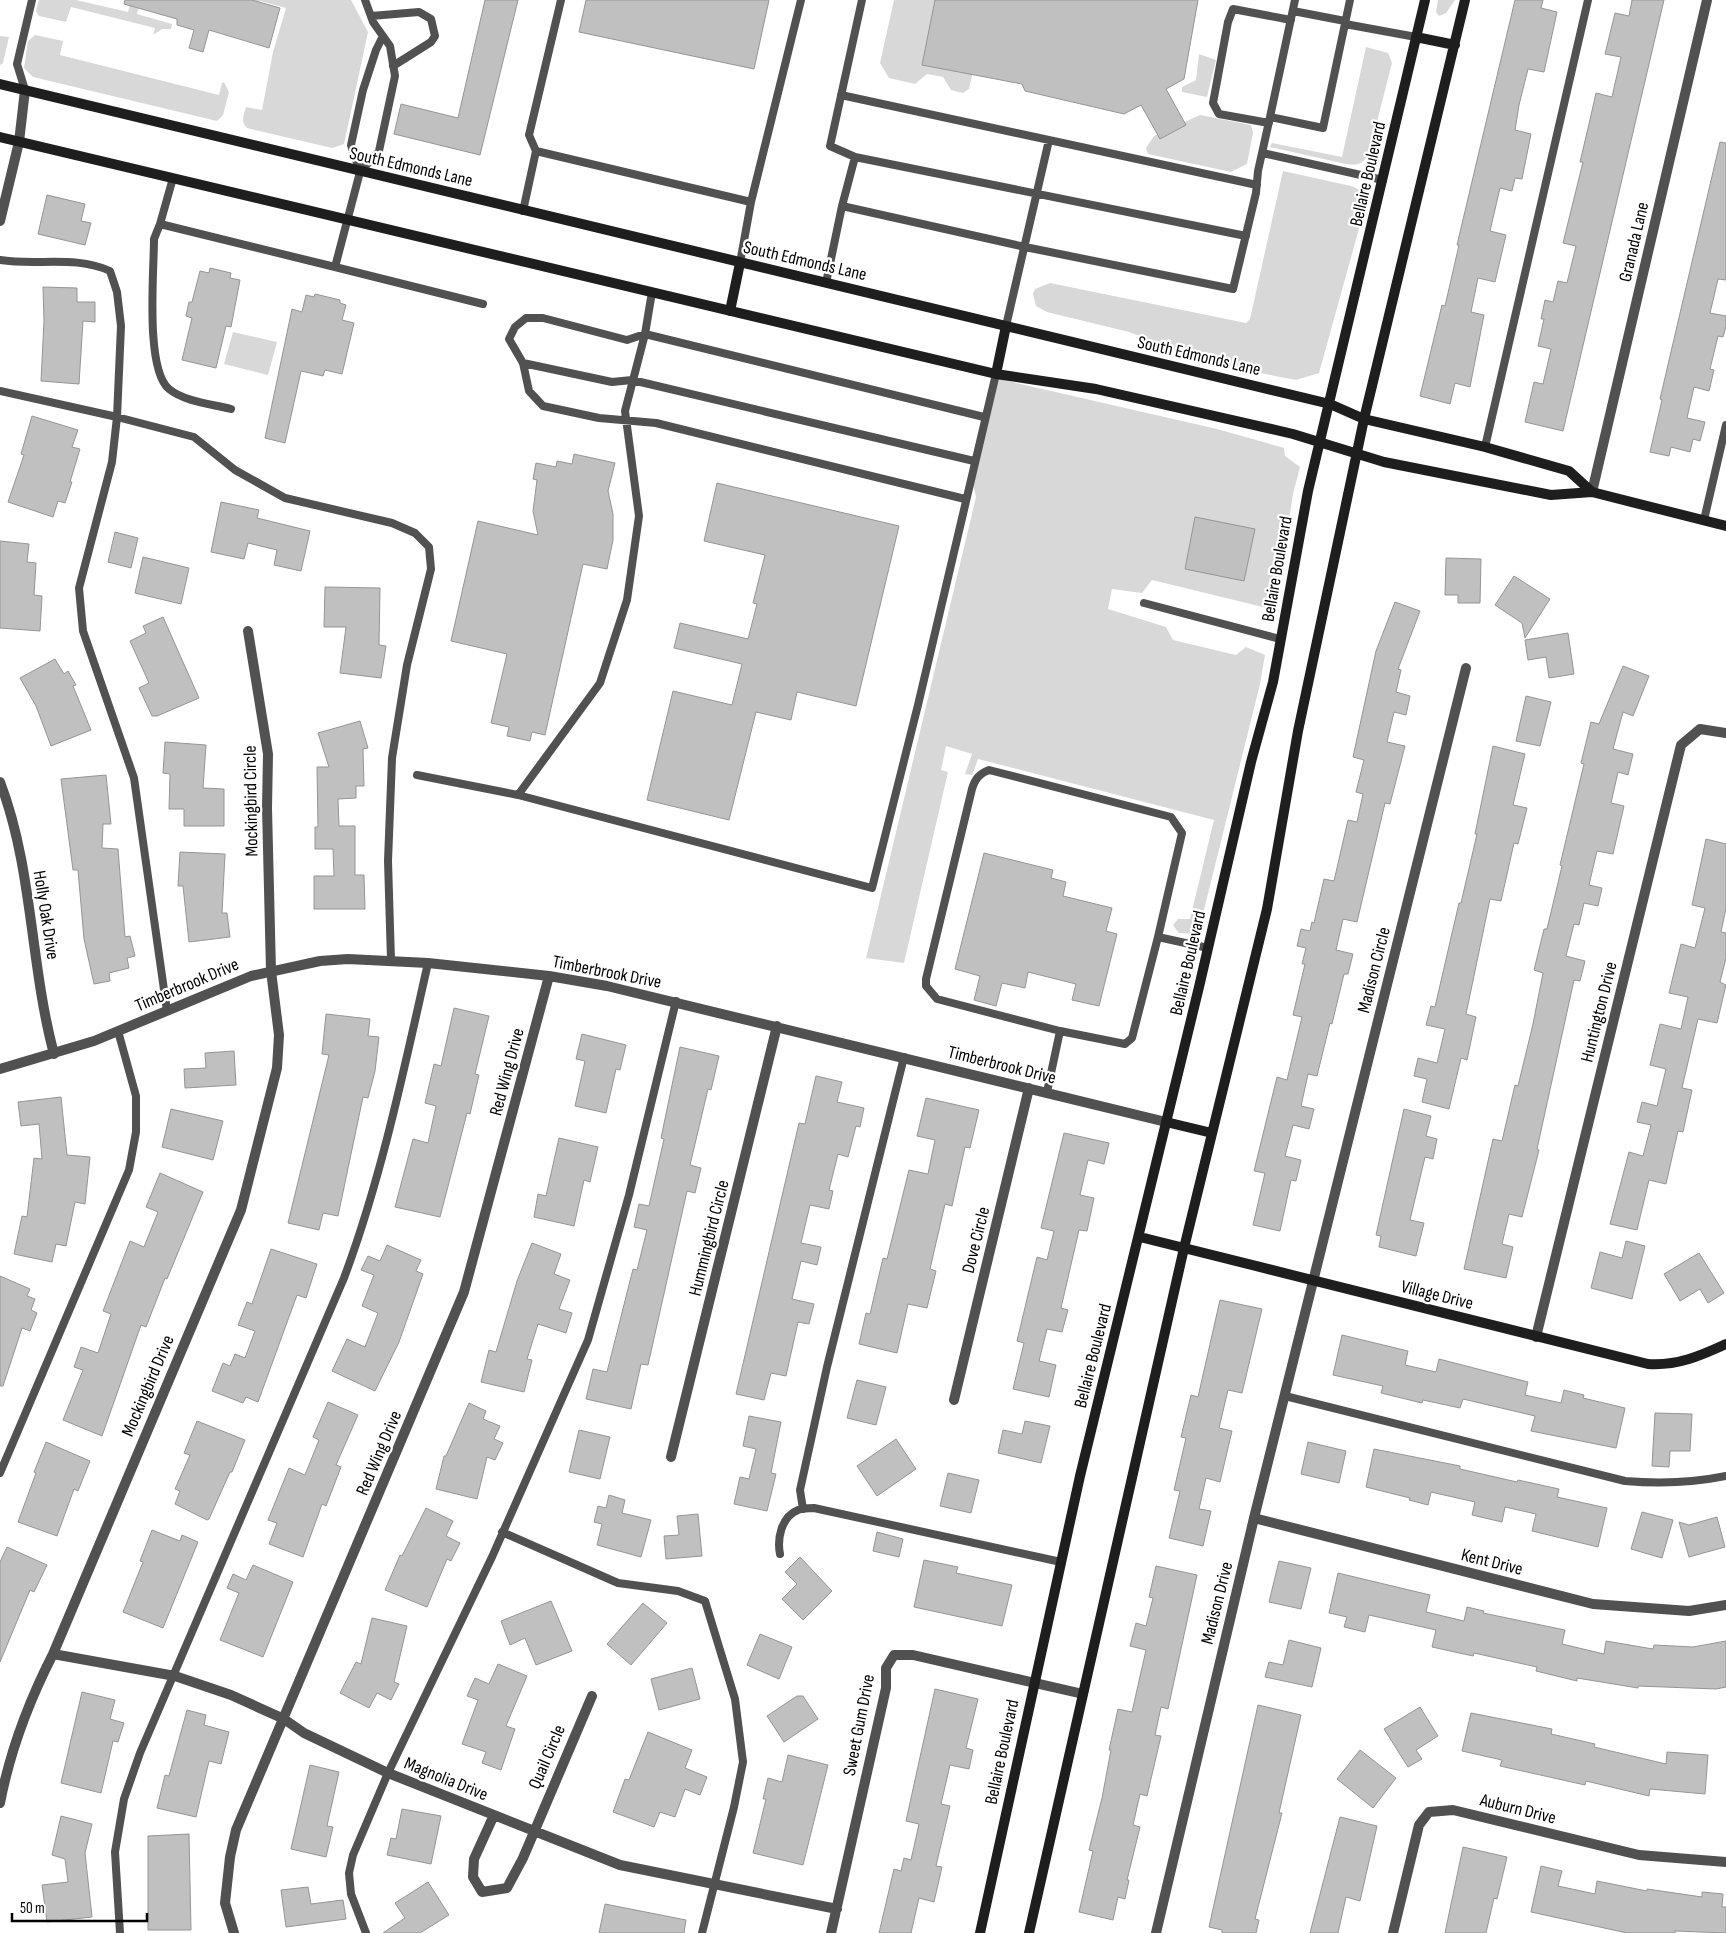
<svg xmlns="http://www.w3.org/2000/svg" width="1726" height="1933" font-family="'Sofia Sans Condensed',sans-serif">
<style>
.green{fill:#d8d8d8}
.building{fill:#c0c0c0;stroke:#959595}
.lines{fill:none;stroke-linecap:round;stroke-linejoin:round}
.lane{stroke:#515151;stroke-width:8}
.street{stroke:#515151;stroke-width:10}
.secondary{stroke:#1e1e1e;stroke-width:10}
.labels{text-anchor:middle;dominant-baseline:central;stroke-width:4.5;stroke-linejoin:round;paint-order:stroke}
.street-label{font-size:18px;fill:#000;stroke:#fff}
</style>
<rect width="100%" height="100%" fill="#fff"/>
<path class="green" d="M39 0H76L128 12 131 0H141L137 14 172 24 171 29H162L153 35 155 28 71 7 66 22 39 16 36 11Z
M247 0H351L368 32 344 144 332 148 247 128C240 121 244 115 246 107L262 110 273 52 286 8 260 1 258 3Z
M894 0H947L973 71 969 89 963 93 951 90 943 77 927 74 915 84 889 78 880 63Z
M1438 0H1455L1446 13 1439 16 1436 12Z
M35 35 63 41 60 55 219 95 222 83 224 82 229 92 223 115 217 121 33 77 24 68 28 41Z
M0 36 9 37 3 63 0 65Z
M1366 47 1388 53 1392 63 1369 153C1363 164 1358 166 1346 164L1270 147 1272 143 1342 157Z
M1199 54 1216 60 1207 97 1182 92V87L1196 80Z
M1200 115 1251 125 1253 133 1247 164 1231 172 1148 154 1146 148 1154 136Z
M1283 171 1351 186C1362 190 1365 195 1365 207L1319 373 1296 380 1265 374 1205 360 1129 332 1047 312 1036 306 1033 294 1035 289 1050 283 1246 323 1250 319 1254 301Z
M233 332 277 342 268 375 224 364Z
M999 379 1217 429 1284 448 1285 456 1300 467 1293 494 1275 610 1152 580 1142 593 1112 589 1108 609 1166 627 1173 640 1236 655 1246 647 1265 655 1260 684 1202 918 1195 934 1179 933 1173 925 1178 919H1190L1214 820 978 759 972 775 965 774 972 754 946 746 941 770 948 772 904 963 866 958 976 497 973 484Z"/>
<path class="building" d="M125 0H252L280 8 269 48 209 30 203 52 189 48 194 30 177 25V19L124 4Z
M485 0H518L480 155 394 134 401 104 458 118Z
M586 0H769L754 69 579 32Z
M935 0H1198L1184 79 1166 89 1186 125 1160 139 1141 105 1124 114 1025 91 1022 84 922 65Z
M1515 0H1543L1541 8 1557 12 1544 72 1528 69 1519 105 1515 130 1531 134 1522 179 1515 178 1512 191 1500 188 1490 231 1506 235 1495 282 1478 278 1471 312 1484 315 1470 387 1455 383 1450 404 1420 396 1442 305 1445 306 1459 245H1457Z
M1632 0H1664L1563 431 1525 422 1534 382 1543 384 1551 349 1538 346 1544 319H1541L1545 300 1553 302 1558 281 1567 283 1576 246 1563 243 1583 162H1580L1589 124 1596 93 1612 97 1621 57 1605 54 1615 13 1629 16Z
M1720 142 1726 143V280L1718 279 1710 313 1726 316V326L1723 337 1718 336 1710 369 1714 370 1709 391 1694 387 1687 418 1705 422 1700 441 1693 439 1690 452 1671 447 1669 456 1650 452 1662 400 1660 399Z
M47 195 85 204 81 221 91 223 85 245 38 234Z
M210 268 231 273 230 278 240 280 231 327 226 326 216 368 182 360 192 318 186 316 189 302H192L200 271 209 273Z
M43 287 77 288V302H95V322L83 321 79 384 41 381 44 321Z
M315 294 340 300V303L346 305 342 320 354 323 342 374 325 370 323 376 301 371 285 443 265 438 292 309 302 312 306 295 314 297Z
M32 416 78 430 72 447 80 449 70 482H72L65 503 58 501 53 517 8 502 24 455 21 454Z
M574 454 615 463 608 491 613 514V540L607 569 583 564 545 735 532 732 530 741 507 736 509 727 491 723 507 654 451 641 478 521 538 535 533 511 537 480 533 479 536 463 556 467 557 461 572 464Z
M717 483 899 526 856 706 797 692 791 720 756 712 729 820 647 800 673 691 732 705 742 664 674 648 680 623 748 639 757 604 753 603 765 555 704 541Z
M221 502 259 510 257 518 310 531 301 571 274 565 277 550 248 543 244 559 211 552Z
M1195 517 1255 529 1244 581 1185 569Z
M115 532 138 538 131 568 108 562Z
M0 541 29 544 27 562 36 563 34 595 42 596 40 631 0 628Z
M143 557 189 568 181 604 135 593Z
M1446 558 1481 559 1480 603H1458V595H1445Z
M1514 576 1550 599 1525 638 1522 623 1495 605Z
M325 587 380 588 379 645 386 646 381 678 340 673 346 627H324Z
M1395 602 1420 611 1398 669 1401 670 1396 692 1410 696 1406 715 1394 712 1387 742 1405 746 1390 804 1385 803 1357 922 1343 919 1336 950 1353 954 1348 974H1344L1332 1024 1330 1023 1317 1076 1308 1074 1301 1106 1314 1109 1309 1129 1293 1125 1285 1156 1301 1160 1296 1181 1291 1180 1280 1231 1253 1225 1265 1173 1254 1171 1277 1077 1287 1080 1302 1017 1293 1015 1305 964H1302L1306 948 1297 946 1301 929 1310 931 1312 922 1314 923 1324 879 1334 881 1348 820 1357 822 1363 794 1356 792 1364 760 1353 757 1376 651Z
M163 617 199 698 157 716H152L139 688 149 683 130 641 146 633 143 626Z
M1568 633 1574 674 1549 678 1546 657 1528 660 1525 640Z
M55 659 64 674 68 671 76 685 73 686 91 730 51 746 36 706 20 678Z
M1623 666 1649 676 1633 716 1623 712 1613 749 1633 754 1628 775 1618 772 1611 803 1624 806 1613 854 1597 851 1589 885 1602 888 1598 906 1584 903 1579 925 1574 924 1566 956 1585 961 1580 981 1574 980 1537 1149 1539 1150 1522 1217 1509 1214 1502 1244 1513 1247 1506 1278 1464 1269 1493 1139 1502 1141 1515 1085 1518 1086 1533 1024 1543 973 1534 970 1544 929H1547L1562 866 1560 865 1584 764 1581 763 1591 722 1599 724Z
M1526 696 1551 702 1540 746 1516 741Z
M360 721 368 748 363 749 364 786H356V798L338 799 339 826H355V875H364L365 909H314V876H334L333 849H315V827H318L317 767H329L318 733Z
M165 742 206 745 203 788 224 789V826H184V809H169L170 774 163 773Z
M1493 746 1525 754 1513 805 1527 808 1518 844 1514 843 1501 901 1490 899 1466 1014 1476 1017 1467 1060 1461 1058 1449 1109 1422 1102 1427 1079 1414 1076 1418 1058 1437 1063 1445 1029 1426 1025 1431 1006 1435 1007 1459 903H1461L1477 834H1475Z
M106 775 111 824H103L102 848 118 849 125 937 130 936 135 956 127 958 129 968 109 973 110 981 94 984 84 939 78 870H73L61 779Z
M1706 839 1726 844V908L1721 932 1726 933V958L1720 982 1726 985 1717 1023 1698 1019 1682 1088 1692 1090 1683 1132 1678 1131 1666 1184 1649 1180 1637 1230 1610 1224 1629 1152 1643 1156 1651 1125 1637 1122 1642 1102 1657 1106 1666 1069 1650 1065 1660 1024 1681 1029 1688 997 1669 993 1681 944 1695 948 1705 908 1692 905Z
M180 852 225 854 222 913H227L230 937 189 942 183 886H178Z
M984 853 1053 870 1051 878 1066 882 1063 896 1112 908 1106 931 1117 934 1099 1006 1072 1000 1076 984 1028 972 1025 988 1002 983 996 1006 974 1000 980 976 955 969Z
M454 1008 489 1016 475 1074 479 1075 470 1114 467 1113 440 1217 395 1207 413 1139 428 1143 436 1106 425 1103 434 1064 441 1066Z
M326 1014 370 1019 368 1036 379 1037 375 1071 368 1098 363 1097 338 1216 323 1213 319 1230 288 1223 329 1055 322 1054Z
M582 1034 626 1045 620 1070 616 1069 606 1113 575 1106 585 1061 576 1059Z
M680 1047 719 1056 711 1090 708 1089 690 1165 701 1168 695 1193 687 1191 648 1365 641 1364 631 1409 586 1399 593 1369 607 1372 633 1269 637 1270 647 1230 634 1227 639 1204 649 1206 664 1139 661 1138Z
M234 1051 236 1085 185 1088 184 1069 206 1068 205 1053Z
M816 1076 842 1082 837 1102 864 1108 860 1127 856 1126 848 1157 838 1154 829 1190 833 1191 829 1209 810 1205 801 1243 821 1247 817 1265 801 1261 792 1299 814 1304 809 1324 798 1322 786 1376 771 1373 764 1400 736 1394 799 1123 805 1124Z
M61 1097 67 1155 90 1157 85 1204 75 1202 66 1246 56 1244 52 1262 14 1254 22 1216 27 1217 34 1158 42 1159 39 1124 21 1126 18 1102Z
M926 1098 979 1110 970 1148 965 1147 952 1206 945 1204 930 1269 936 1271 927 1308 908 1304 897 1353 859 1344 866 1313 870 1314 883 1258 887 1259 909 1170 928 1174 935 1140 917 1136Z
M171 1109 223 1121 213 1160 162 1147Z
M1404 1109 1431 1116 1426 1136 1437 1139 1433 1159 1425 1157 1410 1220 1424 1223 1416 1256 1379 1247 1381 1236 1376 1235Z
M1064 1133 1109 1143 1104 1164 1088 1160 1080 1195 1094 1198 1087 1231 1079 1230 1061 1308 1068 1310 1062 1332 1047 1329 1039 1361 1056 1365 1049 1397 1013 1389 1024 1343 1017 1341 1037 1257 1047 1260 1054 1231 1041 1228Z
M559 1138 598 1147 590 1182 584 1180 574 1226 534 1217 538 1194 546 1196Z
M160 1173 203 1192 167 1279 165 1278 146 1327 141 1325 102 1436 63 1420 83 1370 74 1367 81 1347 98 1353 111 1314 103 1311 130 1241 144 1247 158 1212 146 1207Z
M1626 1241 1645 1246 1632 1299 1591 1288 1600 1252 1622 1258Z
M532 1243 561 1254 554 1274 570 1280 559 1309 572 1313 566 1333 538 1324 527 1359 532 1360 524 1392 481 1382 489 1350 496 1352 517 1281Z
M387 1245 421 1260 416 1271 423 1274 399 1342 375 1391 332 1371 347 1339 365 1347 378 1313 362 1306 374 1275 361 1270 368 1256 380 1261Z
M271 1249 317 1264 306 1298 297 1295 258 1402 246 1397 243 1403 212 1391 223 1363 230 1366 235 1354 245 1358 255 1331 238 1325 247 1302 252 1304Z
M1699 1253 1724 1293 1708 1303 1700 1289 1680 1301 1664 1274Z
M0 1276 30 1289 27 1296 35 1299 31 1310 37 1313 30 1331 22 1328 3 1386H0Z
M1220 1300 1262 1309 1242 1393 1228 1390 1219 1428 1232 1431 1220 1482 1206 1478 1199 1509 1211 1511 1203 1546 1169 1538 1180 1491 1174 1490 1186 1438 1181 1437 1191 1395 1198 1397Z
M1342 1335 1408 1351 1405 1365 1436 1372 1439 1359 1528 1382 1525 1395 1561 1403 1564 1390 1584 1395 1583 1398 1625 1408 1616 1448 1531 1431 1535 1416 1463 1399 1460 1408 1423 1400 1422 1403 1381 1393 1383 1386 1333 1375Z
M857 1380 886 1387 876 1425 847 1418Z
M328 1402 358 1415 336 1465 341 1467 326 1506 322 1504 303 1557 269 1544 277 1523 268 1520 289 1468 305 1475 319 1440 313 1437Z
M469 1403 486 1411 483 1419 500 1426 494 1439 503 1443 495 1460 487 1457 477 1499 436 1489 444 1456H446Z
M1655 1413 1692 1414 1690 1451H1670L1669 1467 1652 1466Z
M749 1416 781 1422 771 1473 776 1474 767 1511 734 1504 740 1477 749 1479 756 1449 743 1446Z
M197 1421 245 1440 232 1472H230L209 1519 207 1520 175 1504 180 1491 175 1489 190 1455 184 1453Z
M1025 1421 1050 1426 1041 1463 998 1453 1003 1430 1022 1434Z
M579 1430 610 1437 600 1479 569 1472Z
M896 1439 916 1469 877 1496 857 1466Z
M46 1442 90 1461 78 1491 74 1489 57 1536 18 1522 36 1473 34 1472Z
M1308 1442 1346 1451 1339 1483 1301 1474Z
M1374 1449 1460 1466V1469L1517 1482 1518 1480 1559 1489 1557 1497 1607 1508 1598 1547 1532 1531 1536 1514 1505 1507 1502 1522 1472 1515 1475 1502 1431 1492 1428 1505 1409 1500 1410 1498 1366 1487Z
M948 1473 979 1480 971 1513 940 1506Z
M609 1495 625 1500 622 1513 651 1520 641 1557 597 1545 602 1524 594 1522 598 1506 606 1508Z
M426 1508 453 1521 446 1536 460 1543 451 1561 447 1559 427 1607 385 1590 400 1555 402 1556Z
M1642 1512 1673 1520 1662 1558 1631 1549Z
M698 1514 702 1556 666 1559 664 1536 679 1535 677 1516Z
M1717 1517 1725 1547 1689 1557 1679 1522 1689 1525Z
M152 1530 180 1541 182 1535 198 1542 163 1628 123 1612 143 1562 140 1561Z
M877 1532 903 1539 899 1557 873 1551Z
M7 1547 47 1565 34 1592 30 1590 0 1662V1562Z
M800 1557 832 1591 803 1620 782 1599 797 1584 785 1572Z
M924 1560 958 1567 956 1573 1012 1585 1002 1626 914 1607Z
M1279 1561 1311 1568 1301 1609 1269 1602Z
M253 1565 293 1582 263 1657 220 1640 239 1593 227 1588 233 1574 246 1580Z
M1156 1566 1197 1575 1168 1709 1161 1707 1155 1735 1161 1736 1147 1796 1140 1794 1133 1825 1140 1827 1127 1880H1129L1125 1899 1118 1897 1113 1920 1079 1912 1093 1851 1089 1850 1102 1798 1111 1750H1109L1118 1709 1132 1712 1146 1650 1130 1646 1136 1623 1146 1626 1153 1598 1149 1597Z
M1338 1573 1430 1595 1426 1612 1464 1621 1467 1607 1484 1611 1483 1613 1565 1630 1562 1644 1604 1654 1606 1641 1653 1649 1654 1645 1693 1647 1726 1641V1687L1716 1689 1638 1686V1688L1577 1678V1681L1536 1671 1537 1667 1474 1653 1473 1656 1432 1647 1436 1630 1369 1615 1365 1632 1344 1627 1347 1617 1329 1613Z
M551 1601 572 1651 536 1665 525 1638 510 1645 501 1621Z
M643 1603 667 1623 631 1665 607 1644Z
M372 1618 407 1626 394 1682 399 1684 391 1700 377 1693 369 1708 340 1693 356 1662 361 1664Z
M760 1634 792 1647 779 1679 747 1665Z
M1289 1640 1321 1648 1312 1687 1265 1677 1269 1662 1283 1665Z
M498 1664 527 1676 506 1726 515 1729 501 1770 482 1763 486 1752 462 1744 478 1700 467 1696 475 1678 489 1684Z
M692 1668 700 1699 659 1710 651 1679Z
M935 1689 978 1699 966 1748 973 1750 969 1769 950 1765 941 1804 950 1806 936 1866 942 1867 934 1902 919 1898 911 1933H879L894 1869 901 1871 904 1858 911 1860 919 1824 906 1821Z
M82 1692 115 1700 110 1719 124 1723 118 1742 113 1741 101 1793 61 1783Z
M797 1696H803L818 1719 784 1742 767 1716Z
M1258 1705 1301 1715 1279 1813H1282L1255 1919 1259 1920 1256 1933H1222V1930L1209 1927Z
M1420 1707 1438 1736 1416 1750 1422 1759 1408 1767 1384 1729Z
M187 1710 206 1715 204 1725 229 1732 221 1764 209 1761 196 1817 157 1808 165 1775 169 1776Z
M1471 1713 1552 1729 1551 1734 1595 1744 1594 1747 1666 1764 1667 1752 1708 1755 1705 1794 1650 1789 1649 1796 1586 1781 1585 1785 1500 1766 1502 1760 1462 1751Z
M648 1732 692 1750 685 1768 707 1777 700 1795 685 1789 675 1817 660 1812 654 1827 613 1812 625 1779 629 1780Z
M1360 1750 1396 1778 1373 1808 1337 1779Z
M788 1755 828 1765 803 1865 753 1853 766 1799H763L768 1778 782 1782Z
M310 1765 339 1772 327 1826 333 1827 326 1857 291 1849Z
M402 1809 441 1816 431 1864 387 1855 391 1838 396 1839Z
M61 1816 92 1824 85 1853 92 1917 47 1922 42 1885 68 1882 65 1859 52 1855Z
M1340 1817 1377 1826 1360 1901 1346 1897 1338 1933H1310Z
M189 1834 191 1930H148V1836Z
M1463 1847 1507 1857 1497 1899 1494 1898 1486 1933H1445Z
M1541 1866 1562 1871 1558 1886 1595 1894 1597 1881 1647 1891V1889L1702 1897V1892L1723 1894 1722 1907H1726V1933L1675 1931V1933H1627L1531 1912Z
M428 1882 449 1915 420 1933H383L405 1918 395 1903Z
M308 1887 311 1904 343 1900 346 1919 286 1927 281 1890Z
M605 1904 686 1920 684 1933H599Z"/>
<g class="lines">
<path class="lane" d="M1293 11 1345 21
M371 16 419 12 431 19 435 36 431 42 393 66
M1345 24 1416 37
M25 90 17 64 32 0
M841 95 1257 185
M1270 117 1295 0
M1269 123 1219 114 1213 103 1228 22 1233 9 1291 20
M536 151 529 135 561 0
M1263 153 1383 180
M855 157 1246 236
M360 172 351 145 363 90 376 50 383 36
M173 178 160 224 335 267 360 172 379 151 395 76 390 46 373 22 365 0
M751 202 801 0
M842 206 1025 247 1233 289 1256 193 1258 171 1270 117 1323 128 1350 0
M523 211 536 151 751 202 740 263
M160 224 154 239C154 271 145 369 169 389 185 402 212 404 231 409
M0 260C36 266 76 255 110 271L117 292 121 326 117 417 112 462 79 588 83 631 134 778 167 1011
M335 267 483 304
M826 283 842 206 855 157 830 146 862 0
M652 292 645 334 625 411 639 516 627 600 600 683 518 795 872 888 918 705 996 374
M1006 326 1049 140
M523 363 612 382 632 380 974 461
M0 391 117 417 194 437 235 470 285 498 392 523 415 533 429 547 431 569 407 665 392 758 388 861 391 960
M1485 447 1588 0
M965 499 656 423 599 418 543 406 529 391 523 363 509 339 515 327 526 318H543L627 340 645 334 984 417
M1704 520 1726 425
M1144 603 1280 639
M417 775 518 795
M1060 1031 937 999 926 986V979L972 789C975 779 979 774 989 770L1171 817 1182 833 1158 937
M1047 1092 1060 1031 1125 1044 1132 1038 1158 937 1208 948
M1285 1396 1625 1481C1660 1484 1692 1483 1726 1476
M0 1473 129 1170 136 1132V1096L118 1031
M803 1509 800 1490 827 1367 904 1057
M502 1532 618 1583 678 1591 705 1601 735 1699 743 1762 734 1807 702 1933
M780 1554C777 1539 781 1517 798 1510 802 1508 809 1508 814 1508L1061 1562
M120 1933 115 1852 124 1799 140 1753 344 1278C382 1176 404 1069 428 963
M366 1933 351 1894 349 1873 353 1855 388 1773 492 1557 588 1340 629 1195 676 1001"/>
<path class="street" d="M0 221 19 142 25 90
M1592 492 1707 0
M0 782C33 868 30 965 54 1054
M0 1069 94 1041 251 976 320 961 348 959 428 963 549 976 607 986 1166 1122
M1536 1337 1681 745 1700 729 1726 733
M954 1400 1029 1088
M671 1457 777 1026
M1254 1518 1593 1604 1689 1611 1726 1605
M53 1654 175 1676 231 1695 284 1719 304 1733 388 1773 620 1865 837 1909
M0 1803C10 1751 29 1701 53 1654L241 1210 277 1068 279 1035 271 971 267 808 268 754 248 631
M494 1815 474 1859 473 1877 482 1892 507 1888 523 1858 592 1696
M234 1933 225 1903 230 1857 236 1830 464 1292 549 976
M831 1933 886 1688V1668L894 1655H913L1083 1694
M1156 1933 1254 1518 1466 668
M1393 1933 1419 1825 1429 1812 1453 1810 1639 1855 1726 1862"/>
<path class="secondary" d="M1416 37 1455 45
M0 84 1330 404 1364 419 1485 447 1569 471 1592 492
M0 137 996 374 1096 389 1293 434 1384 462 1551 495 1592 492 1726 526
M730 311 740 263
M996 374 1006 326
M1166 1122 1212 1133
M1140 1237 1648 1364C1677 1366 1700 1356 1726 1344
M980 1933 1080 1476 1199 987 1251 762 1273 682 1308 491 1425 0
M1029 1933 1184 1248 1267 909 1298 731 1364 419 1465 0"/>
</g>
<g class="labels">
<g class="street-label">
<text transform="translate(411 167) rotate(13)">South Edmonds Lane</text>
<text transform="translate(1368 174) rotate(-77)">Bellaire Boulevard</text>
<text transform="translate(1634 242) rotate(-77)">Granada Lane</text>
<text transform="translate(805 261) rotate(13)">South Edmonds Lane</text>
<text transform="translate(1199 356) rotate(13)">South Edmonds Lane</text>
<text transform="translate(1277 569) rotate(-80)">Bellaire Boulevard</text>
<text transform="translate(251 801) rotate(-91)">Mockingbird Circle</text>
<text transform="translate(46 915) rotate(81)">Holly Oak Drive</text>
<text transform="translate(1188 963) rotate(-77)">Bellaire Boulevard</text>
<text transform="translate(1374 970) rotate(-76)">Madison Circle</text>
<text transform="translate(607 972) rotate(11)">Timberbrook Drive</text>
<text transform="translate(187 985) rotate(-23)">Timberbrook Drive</text>
<text transform="translate(1599 1012) rotate(-76)">Huntington Drive</text>
<text transform="translate(1002 1065) rotate(14)">Timberbrook Drive</text>
<text transform="translate(507 1072) rotate(-75)">Red Wing Drive</text>
<text transform="translate(709 1238) rotate(-76)">Hummingbird Circle</text>
<text transform="translate(976 1240) rotate(-76)">Dove Circle</text>
<text transform="translate(1437 1295) rotate(14)">Village Drive</text>
<text transform="translate(1093 1356) rotate(-76)">Bellaire Boulevard</text>
<text transform="translate(148 1386) rotate(-67)">Mockingbird Drive</text>
<text transform="translate(379 1453) rotate(-67)">Red Wing Drive</text>
<text transform="translate(1492 1562) rotate(14)">Kent Drive</text>
<text transform="translate(1217 1603) rotate(-76)">Madison Drive</text>
<text transform="translate(859 1725) rotate(-79)">Sweet Gum Drive</text>
<text transform="translate(1002 1752) rotate(-78)">Bellaire Boulevard</text>
<text transform="translate(547 1757) rotate(-67)">Quail Circle</text>
<text transform="translate(446 1779) rotate(22)">Magnolia Drive</text>
<text transform="translate(1518 1809) rotate(14)">Auburn Drive</text>
</g>
</g>
<path d="M12 1913v8h135v-8" fill="none" stroke="#000000" stroke-width="2.5"/>
<text x="20" y="1913" font-size="15" fill="#000000" stroke="#ffffff" stroke-width="4" paint-order="stroke">50 m</text>
</svg>
